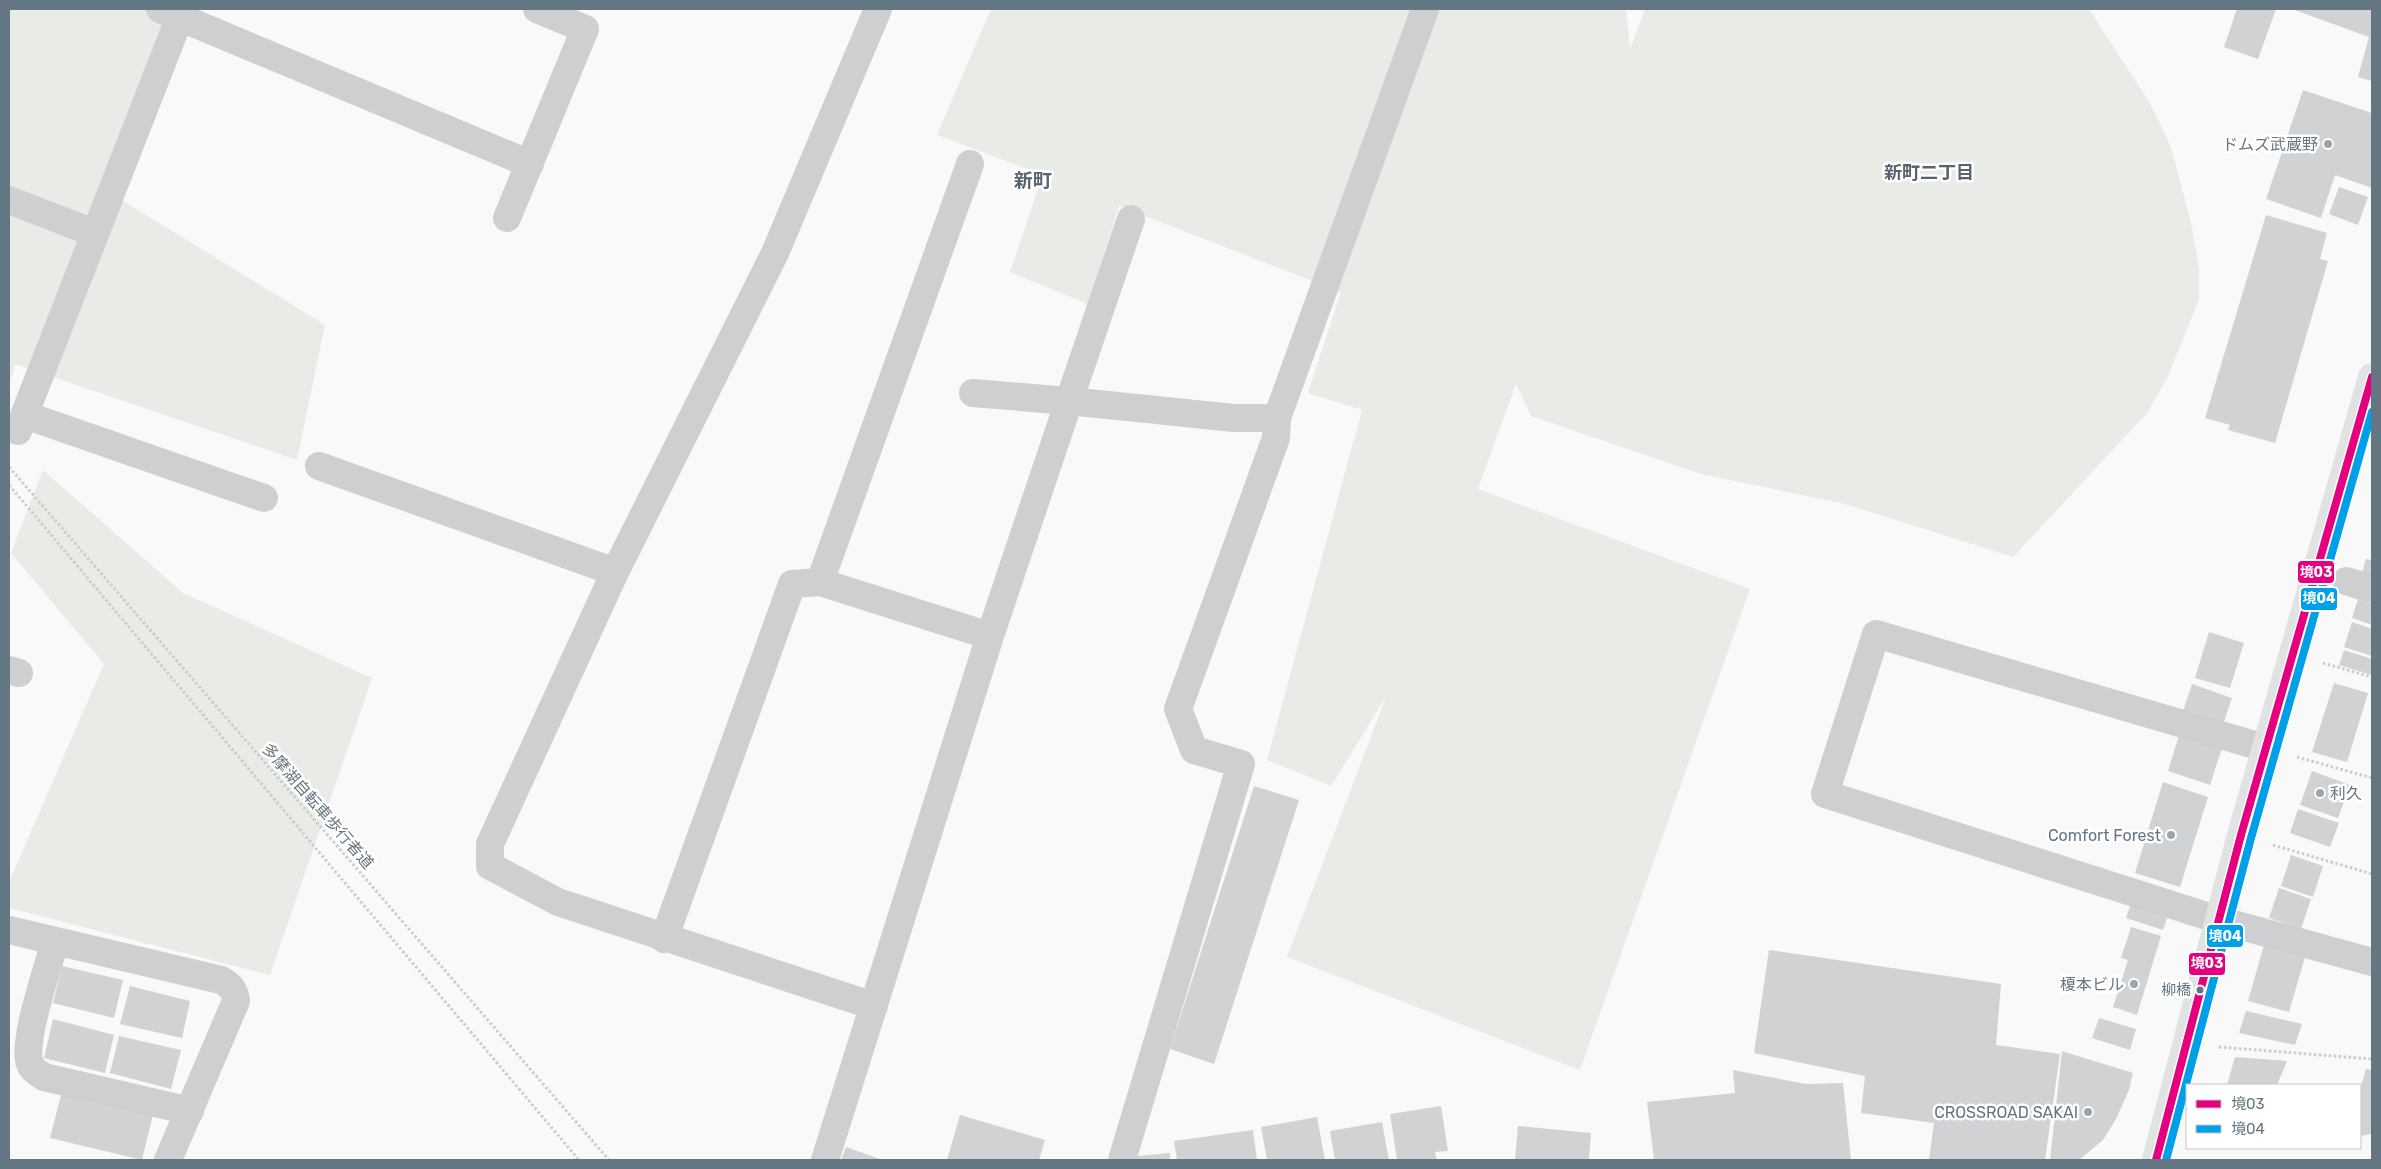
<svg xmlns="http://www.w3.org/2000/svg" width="2381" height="1169" font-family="Rubik,'Noto Sans JP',sans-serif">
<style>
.green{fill:#e8ebe6}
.building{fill:#d0d2d3}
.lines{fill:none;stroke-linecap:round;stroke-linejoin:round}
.path{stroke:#cbcccd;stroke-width:3;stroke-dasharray:2.5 2.5;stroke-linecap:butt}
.minor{stroke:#cecfd0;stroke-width:28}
.major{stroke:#e1e2e2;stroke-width:28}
.bus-1-casing{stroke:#fff;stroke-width:11}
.bus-2-casing{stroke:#fff;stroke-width:11}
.bus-1{stroke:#e4007f;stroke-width:8}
.bus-2{stroke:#00a0e9;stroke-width:8}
.poi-dot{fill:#99a4ac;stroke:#fff;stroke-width:2}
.bus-dot{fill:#657683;stroke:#fff;stroke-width:2}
.labels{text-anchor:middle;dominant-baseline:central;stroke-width:5;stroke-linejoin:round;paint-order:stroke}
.bus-label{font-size:15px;fill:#657683;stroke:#fff;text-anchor:end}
.poi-label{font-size:16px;fill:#657683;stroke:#fff;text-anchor:end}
.street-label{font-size:16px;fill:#657683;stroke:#fff}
.neighbourhood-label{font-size:18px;font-weight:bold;fill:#57646e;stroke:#fff}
.quarter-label{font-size:19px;font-weight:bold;fill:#57646e;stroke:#fff}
.line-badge{stroke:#fff;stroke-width:2}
.badge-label{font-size:14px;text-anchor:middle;font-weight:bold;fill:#fff}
</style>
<rect width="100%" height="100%" fill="#f9f9f9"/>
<path class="green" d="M9 9H169L99 186 325 325 297 460 15 364 9 387Z
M991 9H1626L1630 49 1645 9H2089L2151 105 2171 147 2191 223 2199 268V300L2167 378 2147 413 2013 557 1845 504 1701 474 1531 416 1516 384 1478 489 1750 589 1580 1070 1287 957 1386 697 1331 786 1267 760 1362 410 1308 393 1341 292 1119 206 1088 304 1010 272 1043 175 937 135Z
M43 470 183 593 372 678 270 975 9 908V882L104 664 11 553Z"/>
<path class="building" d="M2237 9H2276L2258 59 2224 47Z
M2292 9H2372V81L2358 77 2369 37Z
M2303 90 2372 113V188L2335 175 2321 218 2266 199Z
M2339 187 2368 197 2358 225 2329 214Z
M2266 215 2327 233 2320 259 2328 261 2275 443 2228 430 2230 425 2205 418Z
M2366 559 2372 560V580L2361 577Z
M2358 599 2372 604V625L2352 618Z
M2352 622 2372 629V656L2344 647Z
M2209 632 2244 643 2230 688 2195 678Z
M2344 650 2372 659V675L2339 665Z
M2334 683 2368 693 2347 762 2312 752Z
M2192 684 2232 698 2223 724 2183 711Z
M2179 735 2222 748 2210 785 2168 771Z
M2312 771 2350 785 2338 818 2300 805Z
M2163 782 2208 797 2180 887 2135 873Z
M1254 786 1299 800 1214 1064 1170 1049Z
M2298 809 2339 823 2330 847 2290 833Z
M2291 855 2323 866 2313 897 2281 886Z
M2279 888 2311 899 2301 929 2269 918Z
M2133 898 2170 910 2163 930 2126 918Z
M2131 927 2161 936 2137 1015 2113 1007 2128 960 2121 958Z
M2264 945 2305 957 2289 1012 2248 1001Z
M1769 950 2001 984 1996 1045 2060 1054 2045 1160H1929L1934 1123 1861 1113 1865 1076 1754 1053Z
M62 966 123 980 114 1018 53 1003Z
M130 986 190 1001 182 1038 120 1024Z
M2246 1011 2302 1024 2295 1045 2239 1033Z
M2099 1018 2136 1029 2130 1050 2092 1038Z
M53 1019 114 1035 105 1073 44 1058Z
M119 1036 181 1050 171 1089 110 1073Z
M2062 1051 2133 1073 2129 1090 2116 1119 2103 1140 2079 1160H2050Z
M2235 1057 2287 1061 2277 1085H2227Z
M2366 1069 2372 1070V1134L2360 1136V1090Z
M1733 1070 1806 1084 1843 1083 1851 1160H1654L1647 1102 1735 1093Z
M63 1087 154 1110 142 1160 50 1138Z
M1441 1106 1448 1151 1435 1152 1437 1160H1397L1390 1114Z
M960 1115 1045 1140 1039 1160H947Z
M1317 1117 1325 1160H1267L1261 1127Z
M1382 1122 1389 1160H1335L1330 1131Z
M1518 1126 1591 1133 1589 1160H1515Z
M1253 1130 1257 1160H1177L1174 1141Z
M846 1147 883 1160H841Z
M1170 1153V1160H1137V1156Z"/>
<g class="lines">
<path class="path" d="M9 467 609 1160
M9 485 579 1160
M2323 663 2372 677
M2297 757 2372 778
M2273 845 2372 874
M2219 1047 2372 1059"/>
<path class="minor" d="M160 9 530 164
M9 200 94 233
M507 218 585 29 537 9
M973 393 1069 401 1131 219
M25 415 264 498
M18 431 183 9
M319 466 615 572
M2346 581 2372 589
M820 582 970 164
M9 670 19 673
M2265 748 1876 634 1825 794 2219 920 2372 962
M9 930 221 980C230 985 235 990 236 1001L168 1160
M664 939 792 584 820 582 990 636
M55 941C48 968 24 1036 29 1060 30 1069 37 1072 44 1077L190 1111
M874 1006 558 902 490 866V844L615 572 775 253 878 9
M825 1160 990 636 1069 401 1234 418H1277
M1122 1160 1241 764 1194 750 1178 709 1276 438 1277 418 1425 9"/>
<path class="major" d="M2156 1160 2241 835 2372 377"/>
<g class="bus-1-casing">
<path id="bus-1" d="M2156 1160 2241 835 2372 377"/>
</g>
<g class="bus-2-casing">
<path id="bus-2" d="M2166 1160 2251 838 2372 412"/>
</g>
<use href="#bus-1" class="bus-1"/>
<use href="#bus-2" class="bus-2"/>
</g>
<g class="poi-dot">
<circle cx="2328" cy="144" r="5"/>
<circle cx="2320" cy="793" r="5"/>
<circle cx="2171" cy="835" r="5"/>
<circle cx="2134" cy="984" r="5"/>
<circle cx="2088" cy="1112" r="5"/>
</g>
<circle class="bus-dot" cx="2200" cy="990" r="4.5"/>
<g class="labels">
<g class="bus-label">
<text x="2191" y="990">柳橋</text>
</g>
<g class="poi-label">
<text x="2318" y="144">ドムズ武蔵野</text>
<text x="2330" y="793" text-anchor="start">利久</text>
<text x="2161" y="835">Comfort Forest</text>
<text x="2124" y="984">榎本ビル</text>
<text x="2078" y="1112">CROSSROAD SAKAI</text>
</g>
<g class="street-label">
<text transform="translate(318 806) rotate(49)">多摩湖自転車歩行者道</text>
</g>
<g class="neighbourhood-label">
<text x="1929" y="173">新町二丁目</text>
</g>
<g class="quarter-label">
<text x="1033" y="180">新町</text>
</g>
</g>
<g class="line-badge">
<rect x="2297" y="560" width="38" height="24" rx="5" fill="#e4007f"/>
<rect x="2300" y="587" width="38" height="24" rx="5" fill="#00a0e9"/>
<rect x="2206" y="924" width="38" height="24" rx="5" fill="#00a0e9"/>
<rect x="2188" y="952" width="38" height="24" rx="5" fill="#e4007f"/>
</g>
<g class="badge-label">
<text x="2316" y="577">境03</text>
<text x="2319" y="603">境04</text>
<text x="2225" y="941">境04</text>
<text x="2207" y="968">境03</text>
</g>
<rect width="2381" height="1169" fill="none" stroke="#657683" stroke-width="20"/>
<rect x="2186" y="1084" width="175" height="65" fill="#ffffff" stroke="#c1c8cd"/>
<rect x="2196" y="1100" width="25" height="8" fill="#e4007f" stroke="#c1c8cd"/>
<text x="2231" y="1109" font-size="15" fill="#657683">境03</text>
<rect x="2196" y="1125" width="25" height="8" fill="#00a0e9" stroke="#c1c8cd"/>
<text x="2231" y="1134" font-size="15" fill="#657683">境04</text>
</svg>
